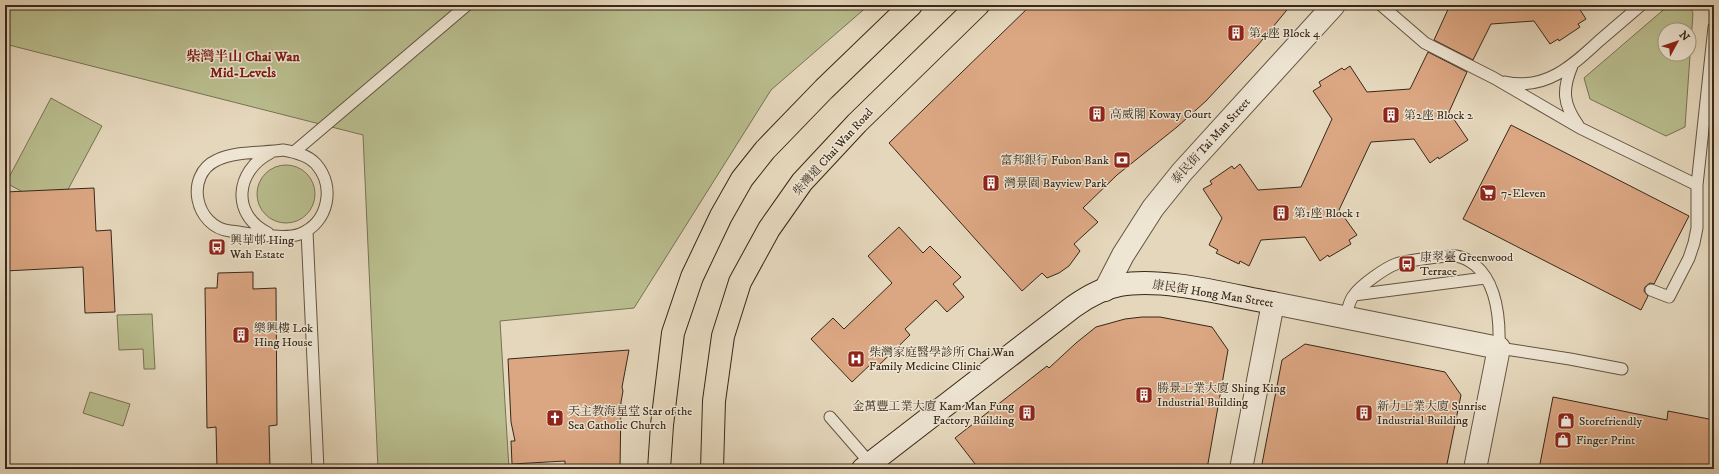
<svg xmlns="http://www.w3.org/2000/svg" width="1719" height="474" font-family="'IM FELL DW Pica','Noto Serif TC',serif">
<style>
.green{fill:#b9bd8e;stroke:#787254;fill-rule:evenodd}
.building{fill:#dba682;stroke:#382819}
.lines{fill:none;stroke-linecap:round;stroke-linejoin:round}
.lane-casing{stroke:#635442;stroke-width:13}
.street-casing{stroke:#635442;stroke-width:24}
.secondary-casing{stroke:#382819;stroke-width:24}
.primary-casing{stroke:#382819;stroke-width:24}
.lane{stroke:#eee5d3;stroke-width:11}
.street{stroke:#eee5d3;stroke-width:22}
.secondary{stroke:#eee5d3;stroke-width:22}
.primary{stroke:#e5d7bc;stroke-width:22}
.labels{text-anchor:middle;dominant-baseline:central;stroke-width:3;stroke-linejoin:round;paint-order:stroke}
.poi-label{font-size:12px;fill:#382819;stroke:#eee5d3;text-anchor:start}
.street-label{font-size:12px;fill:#382819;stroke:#eee5d3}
.quarter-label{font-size:14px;font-weight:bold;fill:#7a1f14;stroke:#eee5d3}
</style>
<rect width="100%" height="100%" fill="#e5d7bc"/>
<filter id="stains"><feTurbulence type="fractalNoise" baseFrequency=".005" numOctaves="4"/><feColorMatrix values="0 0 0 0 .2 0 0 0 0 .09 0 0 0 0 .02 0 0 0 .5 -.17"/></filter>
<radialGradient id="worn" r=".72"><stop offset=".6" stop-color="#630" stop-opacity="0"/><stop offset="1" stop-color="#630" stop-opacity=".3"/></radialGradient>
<path class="green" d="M5 5H869L771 90 634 308 500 321 509 469H378L363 135 5 44Z
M1669 5H1689L1693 13 1685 127 1666 136 1590 99 1584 78ZM1665 30H1689V54H1665Z
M51 98 102 126 57 210 6 183Z
M257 194a29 29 0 1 1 58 0a29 29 0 1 1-58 0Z
M152 314 155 369H144L143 349 119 350 117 315Z
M90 392 130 404 123 426 83 413Z"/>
<path class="building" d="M1031 5H1291L1258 45 1206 101 1177 127 1117 175 1083 208 1098 222 1074 244 1080 251 1069 266 1059 273 1047 278 1042 273 1022 291 889 143Z
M1450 5H1577L1586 19 1578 24 1580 27 1559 41 1558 39 1550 44 1534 21 1491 24 1473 60 1434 40Z
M1428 52 1467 72 1449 112 1468 140 1439 159 1438 157 1430 163 1414 139 1371 142 1339 210 1357 235 1349 240 1351 244 1329 257 1328 255 1320 261 1305 237 1261 240 1249 266 1240 261 1239 264 1216 253 1218 250 1209 245 1222 218 1203 189 1212 184 1210 181 1232 166 1234 169 1240 164 1258 190 1301 187 1332 119 1313 91 1321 86 1319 82 1342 68 1344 70 1350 66 1367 92 1410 89Z
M1511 125 1689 216 1654 284 1650 283 1645 287 1644 291 1648 296 1641 310 1463 219Z
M94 188 96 231 111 230 115 312 85 313 83 267 5 271V192Z
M899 227 923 253 930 246 961 277 953 284 964 297 947 312 936 300 905 329 910 335 877 367 873 362 852 382 811 339 833 318 844 329 892 283 868 256Z
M253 272V289L276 288 277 425 269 426 270 469H217L216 427 207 428 205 288H217L218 273Z
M1142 317H1160L1212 327 1228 350 1207 469H979L955 438 1047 366 1049 368 1076 343 1096 327 1125 319Z
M1305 344 1445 372 1461 395 1446 469H1261L1282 360Z
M629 350 622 387 623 391 621 402 620 469H565V461L512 464 511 441H515L511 422 508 359Z
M1553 397 1667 420 1668 411 1714 420V469H1539Z"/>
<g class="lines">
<g class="lane-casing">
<path id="lane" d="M1381 5 1425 43 1494 78 1580 128 1697 185
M1572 66C1562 90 1563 104 1578 125
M1505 82C1545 91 1572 66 1599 41 1613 29 1627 17 1641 5
M283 150C295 152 308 155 316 164 336 187 328 223 300 234 284 240 248 233 230 231 195 227 184 175 217 160 235 151 264 153 283 150Z
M294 152 467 5
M307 231 318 469
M268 233C231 215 235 171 270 153
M1651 290 1669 297 1689 258 1694 243 1697 228V185L1714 27
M1354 295 1485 278
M1345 318C1348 310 1349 300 1354 295 1361 285 1385 268 1396 264 1404 261 1448 255 1456 256 1463 257 1470 261 1475 265 1498 284 1500 321 1499 348L1570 359 1622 369
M830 417 870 463"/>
</g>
<g class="street-casing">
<path id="street" d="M1105 290 1123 255 1153 208 1182 172 1334 5
M1241 469 1273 303 1499 348 1475 469"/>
</g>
<g class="secondary-casing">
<path id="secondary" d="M863 469 1073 307C1087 297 1103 288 1120 285 1163 277 1229 295 1273 303"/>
</g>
<g class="primary-casing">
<path id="primary" d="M659 469 662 425 673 333 692 277 721 216 742 179 765 150 824 89 911 5
M712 469 714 401 723 336 740 282 769 229 802 182 857 123 978 5"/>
</g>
<use href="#lane" class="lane"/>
<use href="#street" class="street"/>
<use href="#secondary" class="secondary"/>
<use href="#primary" class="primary"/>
</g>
<defs>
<g id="building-square" transform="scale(0.9)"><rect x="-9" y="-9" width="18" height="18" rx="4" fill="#8f2418" stroke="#eee5d3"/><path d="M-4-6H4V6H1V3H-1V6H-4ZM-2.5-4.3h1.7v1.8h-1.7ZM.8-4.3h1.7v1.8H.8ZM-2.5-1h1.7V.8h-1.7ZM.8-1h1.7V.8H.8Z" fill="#fff"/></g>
<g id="bank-square" transform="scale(0.9)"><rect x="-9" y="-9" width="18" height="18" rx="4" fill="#8f2418" stroke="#eee5d3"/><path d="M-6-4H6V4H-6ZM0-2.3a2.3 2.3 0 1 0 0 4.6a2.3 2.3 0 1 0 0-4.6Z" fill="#fff"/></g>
<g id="supermarket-square" transform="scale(0.9)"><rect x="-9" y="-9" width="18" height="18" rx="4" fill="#8f2418" stroke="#eee5d3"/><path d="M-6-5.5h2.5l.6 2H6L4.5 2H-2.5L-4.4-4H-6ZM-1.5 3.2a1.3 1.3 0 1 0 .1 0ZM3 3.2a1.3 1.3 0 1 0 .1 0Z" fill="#fff"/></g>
<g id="bus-square" transform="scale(0.9)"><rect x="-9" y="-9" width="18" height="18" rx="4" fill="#8f2418" stroke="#eee5d3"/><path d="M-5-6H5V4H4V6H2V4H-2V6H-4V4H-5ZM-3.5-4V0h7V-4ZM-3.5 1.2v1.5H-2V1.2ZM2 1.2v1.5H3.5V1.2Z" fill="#fff"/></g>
<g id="hospital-square" transform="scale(0.9)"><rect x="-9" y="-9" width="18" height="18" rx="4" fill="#8f2418" stroke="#eee5d3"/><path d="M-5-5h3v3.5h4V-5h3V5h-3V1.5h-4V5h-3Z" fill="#fff"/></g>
<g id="church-square" transform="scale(0.9)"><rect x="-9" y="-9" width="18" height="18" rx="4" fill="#8f2418" stroke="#eee5d3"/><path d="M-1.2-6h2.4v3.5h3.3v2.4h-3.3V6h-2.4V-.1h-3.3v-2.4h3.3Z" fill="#fff"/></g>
<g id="shop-square" transform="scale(0.9)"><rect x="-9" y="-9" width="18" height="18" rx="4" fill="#8f2418" stroke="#eee5d3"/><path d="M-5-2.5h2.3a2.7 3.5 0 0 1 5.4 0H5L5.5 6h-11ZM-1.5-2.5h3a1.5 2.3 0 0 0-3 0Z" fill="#fff"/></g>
</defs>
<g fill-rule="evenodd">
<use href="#building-square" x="1236" y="33"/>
<use href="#building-square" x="1097" y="114"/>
<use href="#building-square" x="1391" y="115"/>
<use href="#bank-square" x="1122" y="160"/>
<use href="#building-square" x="991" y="183"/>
<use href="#supermarket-square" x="1488" y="193"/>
<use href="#building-square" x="1281" y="213"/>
<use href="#bus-square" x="217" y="247"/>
<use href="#bus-square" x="1407" y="264"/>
<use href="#building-square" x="241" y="335"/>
<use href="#hospital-square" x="856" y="359"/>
<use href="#building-square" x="1144" y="395"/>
<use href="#building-square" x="1027" y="413"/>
<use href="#building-square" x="1364" y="413"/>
<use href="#church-square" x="555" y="418"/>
<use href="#shop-square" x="1566" y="421"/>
<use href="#shop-square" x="1563" y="440"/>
</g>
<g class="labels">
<g class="poi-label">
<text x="1249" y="33">第4座 Block 4</text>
<text x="1110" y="114">高威閣 Koway Court</text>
<text x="1404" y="115">第2座 Block 2</text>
<text x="1109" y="160" text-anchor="end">富邦銀行 Fubon Bank</text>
<text x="1004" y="183">灣景園 Bayview Park</text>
<text x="1501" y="193">7-Eleven</text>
<text x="1294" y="213">第1座 Block 1</text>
<text x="230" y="240">興華邨 Hing<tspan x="230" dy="14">Wah Estate</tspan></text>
<text x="1420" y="257">康翠臺 Greenwood<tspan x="1420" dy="14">Terrace</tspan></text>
<text x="254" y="328">樂興樓 Lok<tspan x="254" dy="14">Hing House</tspan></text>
<text x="869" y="352">柴灣家庭醫學診所 Chai Wan<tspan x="869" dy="14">Family Medicine Clinic</tspan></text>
<text x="1157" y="388">勝景工業大廈 Shing King<tspan x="1157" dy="14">Industrial Building</tspan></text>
<text x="1014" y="406" text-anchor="end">金萬豐工業大廈 Kam Man Fung<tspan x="1014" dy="14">Factory Building</tspan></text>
<text x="1377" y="406">新力工業大廈 Sunrise<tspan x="1377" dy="14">Industrial Building</tspan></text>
<text x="568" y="411">天主教海星堂 Star of the<tspan x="568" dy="14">Sea Catholic Church</tspan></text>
<text x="1579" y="421">Storefriendly</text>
<text x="1576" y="440">Finger Print</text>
</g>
<g class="street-label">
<text transform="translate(1211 141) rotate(-48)">泰民街 Tai Man Street</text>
<text transform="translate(833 152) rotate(-48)">柴灣道 Chai Wan Road</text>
<text transform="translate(1213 294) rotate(9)">康民街 Hong Man Street</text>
</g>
<g class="quarter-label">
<text x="243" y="57">柴灣半山 Chai Wan<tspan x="243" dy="16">Mid-Levels</tspan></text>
</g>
</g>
<rect width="1719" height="474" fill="none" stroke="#e5d7bc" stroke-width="20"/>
<rect x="6" y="6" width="1707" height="462" fill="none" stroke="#382819" stroke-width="2"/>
<rect x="10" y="10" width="1699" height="454" fill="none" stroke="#382819"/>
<g transform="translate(1677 42) rotate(50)"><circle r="19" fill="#eee5d3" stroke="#a59989"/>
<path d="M0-3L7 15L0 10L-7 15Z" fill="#8f2418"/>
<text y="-6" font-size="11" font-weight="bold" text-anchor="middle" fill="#382819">N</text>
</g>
<rect width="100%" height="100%" filter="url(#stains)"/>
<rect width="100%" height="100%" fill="url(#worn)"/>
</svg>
